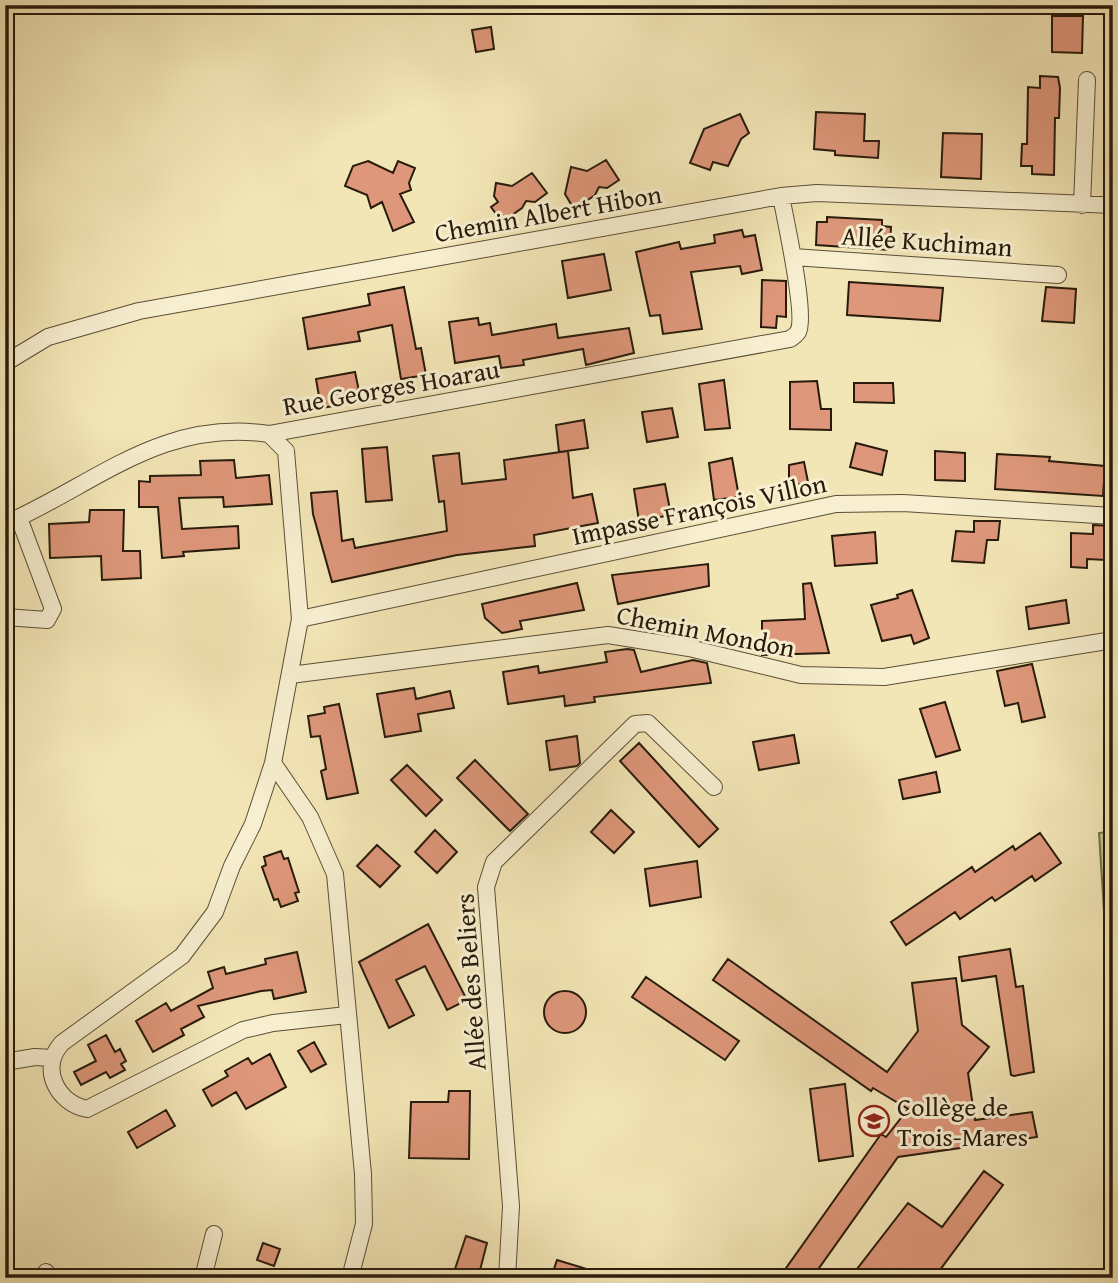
<svg xmlns="http://www.w3.org/2000/svg" width="1118" height="1283" font-family="'Gentium Book Plus',serif">
<style>
.green{fill:#bfc38b;stroke:#746f4b;stroke-width:2}
.building{fill:#de977a;stroke:#281b0b;stroke-width:2}
.lines{fill:none;stroke-linecap:round;stroke-linejoin:round}
.street-casing{stroke:#5b4e36;stroke-width:18}
.street{stroke:#f7efd0;stroke-width:16}
.labels{text-anchor:middle;dominant-baseline:central;stroke-width:6;stroke-linejoin:round;paint-order:stroke}
.street-label{font-size:26px;fill:#281b0b;stroke:#f7efd0}
.poi-label{font-size:26px;fill:#281b0b;stroke:#f7efd0;text-anchor:start}
</style>
<rect width="100%" height="100%" fill="#f3e6b6"/>
<filter id="stains"><feTurbulence type="fractalNoise" baseFrequency=".00286" numOctaves="4"/><feColorMatrix values="0 0 0 0 .2 0 0 0 0 .09 0 0 0 0 .02 0 0 0 .5 -.17"/></filter>
<radialGradient id="worn" r=".72"><stop offset=".6" stop-color="#630" stop-opacity="0"/><stop offset="1" stop-color="#630" stop-opacity=".3"/></radialGradient>
<path class="green" d="M1113 831V1053L1099 833Z"/>
<path class="building" d="M1052 16H1083L1082 53 1052 52Z
M491 27 494 49 476 52 472 30Z
M1040 76 1058 77 1060 88 1059 118H1055L1054 175 1032 174V166H1021L1022 144H1027L1028 87 1040 88Z
M816 112 865 114 864 141H879L878 158 835 155V151L814 149Z
M740 114 749 133 741 139 728 166 713 162 710 170 690 163 704 129Z
M943 133 982 134 981 179 941 177Z
M606 160 619 180 607 188 599 187 595 195 574 209 565 194 571 167 587 171Z
M368 161 393 173 398 161 415 168 409 183 411 190 400 194 414 222 393 231 382 202 371 208 367 195 345 186 353 166Z
M532 173 547 193 535 202 526 201 522 208 502 222 491 207 498 202 494 196 496 183 512 186Z
M827 217 882 220V226L891 227 890 250 816 245 817 222H827Z
M742 230 744 237 755 235 762 270 742 274 740 266 691 272 702 329 663 334 660 315 650 316 636 252 679 242 681 249 715 243 714 235Z
M604 254 611 290 568 298 562 261Z
M762 280 786 281V317L777 316 776 328 761 327Z
M849 282 943 288 940 321 847 315Z
M404 287 416 349 421 348 426 375 401 379 392 325 358 332 360 341 308 349 303 318 370 305 368 294Z
M1046 287 1076 289 1074 323 1042 321Z
M478 318 479 325 490 323 492 335 556 324 558 338 629 328 634 353 586 365 583 349 523 360 524 365 501 368 499 356 455 363 449 322Z
M355 372 360 396 339 400 340 405 321 408 316 379Z
M724 380 730 428 705 430 699 384Z
M817 381 821 409H831V430L790 429V382Z
M854 383H893L894 403 854 402Z
M672 408 678 437 647 442 642 412Z
M584 420 588 448 559 452 556 425Z
M856 443 887 451 882 475 850 467Z
M387 447 392 500 366 502 362 449Z
M568 451 573 498 592 494 598 523 534 535 535 546 457 555 332 582 313 514 311 493 337 491 342 541 353 539 355 548 447 531 444 501 439 502 433 456 459 453 462 484 506 479 504 460Z
M935 451 965 453V481L935 480Z
M997 454 1050 457 1049 461 1105 466 1103 496 995 489Z
M732 458 739 497 714 500 709 463Z
M234 460 236 478 269 475 272 504 224 507 223 497 179 498 182 529 238 526 239 548 183 552 184 556 162 558 158 507H139V481L150 482V476L201 475 200 461Z
M804 462 808 482 789 487V465Z
M665 484 671 515 639 521 634 489Z
M90 510H124L123 551H140L141 578 102 580 101 556 50 558 49 524 89 522Z
M974 521H1000L998 540H987L984 563 952 561 956 531 974 532Z
M1093 525 1113 526V546L1107 545 1106 560 1087 559V568L1071 567V533L1093 534Z
M875 532 877 563 835 566 832 536Z
M708 564 709 586 618 604 612 575Z
M577 583 584 610 520 621 522 629 502 633 485 618 482 604Z
M811 583 829 653 762 655V621L805 619 803 584Z
M912 590 929 638 914 644 911 635 882 641 871 605 898 598 897 595Z
M1066 600 1069 623 1029 629 1026 607Z
M627 649 634 650 641 672 693 660 707 663 711 683 594 697 595 702 565 706 564 696 508 704 503 672 538 666 539 673 607 662 605 652Z
M1032 664 1045 717 1022 722 1018 703 1005 706 997 671Z
M414 688 416 699 450 691 454 708 418 714 421 731 385 737 377 694Z
M945 702 960 750 936 757 920 709Z
M339 704 358 793 327 799 321 771 326 769 320 736 311 737 308 716 325 713 324 707Z
M794 735 799 763 759 770 753 742Z
M577 736 580 763 577 766 550 770 546 741Z
M639 743 718 829 699 847 620 761Z
M475 760 528 814 510 831 457 778Z
M407 765 442 800 426 816 391 780Z
M936 772 940 792 903 799 899 780Z
M611 810 634 832 614 853 591 832Z
M435 830 457 852 437 873 415 852Z
M1040 833 1061 863 1035 881 1032 876 995 901 992 897 960 919 955 912 906 945 891 922 972 867 975 872 1013 846 1015 850Z
M377 845 400 866 380 887 357 866Z
M281 851 284 859 288 858 299 892 295 893 298 901 281 907 278 899 274 900 262 867 266 865 264 857Z
M697 861 701 897 650 906 645 869Z
M428 924 467 1000 447 1010 425 966 396 980 414 1015 389 1028 359 962Z
M1010 949 1016 987 1023 986 1034 1072 1014 1076 1011 1075 996 976 962 981 959 957Z
M297 952 306 992 274 999 272 990 261 991 198 1006 204 1017 181 1029 184 1035 153 1052 136 1021 166 1003 171 1011 213 988 208 972 224 967 226 974 266 964 265 959Z
M728 959 887 1072 918 1031 912 983 956 978 962 1025 989 1047 968 1073 975 1120 1032 1112 1037 1137 898 1157 812 1278H779L881 1134 886 1137 908 1109 873 1088 871 1091 713 980Z
M646 977 739 1041 725 1060 632 997Z
M544 1012a21 21 0 1 1 42 0a21 21 0 1 1-42 0Z
M106 1035 115 1052 120 1049 126 1061 121 1064 125 1070 110 1078 106 1072 81 1085 74 1072 96 1061 88 1045Z
M314 1042 326 1064 311 1072 298 1051Z
M270 1054 286 1087 246 1109 236 1092 212 1106 203 1090 228 1076 225 1071 248 1058 252 1064Z
M845 1084 853 1156 819 1161 810 1089Z
M449 1091H470L469 1159 409 1158 411 1102H448Z
M166 1110 175 1126 137 1148 128 1132Z
M984 1171 1003 1185 934 1278H850L908 1203 942 1227Z
M466 1236 487 1243 478 1278H452Z
M263 1243 280 1249 274 1266 257 1260Z
M557 1260 603 1274V1278H551Z"/>
<g class="lines">
<g class="street-casing">
<path id="street" d="M1082 205 1087 80
M793 257 1058 275
M5 363 48 337 139 311 781 196 817 193 1113 205
M269 434 286 451 300 619 273 763 253 824 232 866 215 912 182 956 62 1043C39 1068 57 1103 87 1109L243 1030 273 1023 347 1015
M5 524C96 484 162 418 269 434L790 339C793 337 796 335 798 332 807 316 785 218 781 196
M5 617 47 620 53 609 19 518
M300 619 836 504 903 503 1113 516
M290 675 608 635 689 648 801 675 884 677 1113 640
M273 763 310 817 335 874 363 1174 364 1224 350 1278
M5 1062 35 1057 52 1058
M46 1272 50 1278
M203 1278 214 1234
M507 1278 511 1206 486 887 494 862 635 724 648 723 714 787"/>
</g>
<use href="#street" class="street"/>
</g>
<defs>
<g id="school-ring" transform="scale(1.575)"><circle r="9.5" fill="#f7efd0" stroke="#8f2418" stroke-width="1.5"/><path d="M0-5L7-2L0 1L-7-2ZM-4 1L0 2.5L4 1V4Q0 6-4 4Z" fill="#8f2418"/></g>
</defs>
<g fill-rule="evenodd">
<use href="#school-ring" x="874" y="1121"/>
</g>
<g class="labels">
<g class="street-label">
<text transform="translate(548 213) rotate(-10)">Chemin Albert Hibon</text>
<text transform="translate(927 241) rotate(4)">Allée Kuchiman</text>
<text transform="translate(391 387) rotate(-10)">Rue Georges Hoarau</text>
<text transform="translate(699 509) rotate(-12)">Impasse François Villon</text>
<text transform="translate(706 631) rotate(11)">Chemin Mondon</text>
<text transform="translate(470 982) rotate(-94)">Allée des Beliers</text>
</g>
<g class="poi-label">
<text x="897" y="1106">Collège de<tspan x="897" dy="30">Trois-Mares</tspan></text>
</g>
</g>
<rect width="1118" height="1283" fill="none" stroke="#f3e6b6" stroke-width="28"/>
<rect x="7" y="7" width="1104" height="1269" fill="none" stroke="#281b0b" stroke-width="3.5"/>
<rect x="14" y="14" width="1090" height="1255" fill="none" stroke="#281b0b" stroke-width="2"/>
<rect width="100%" height="100%" filter="url(#stains)"/>
<rect width="100%" height="100%" fill="url(#worn)"/>
</svg>
